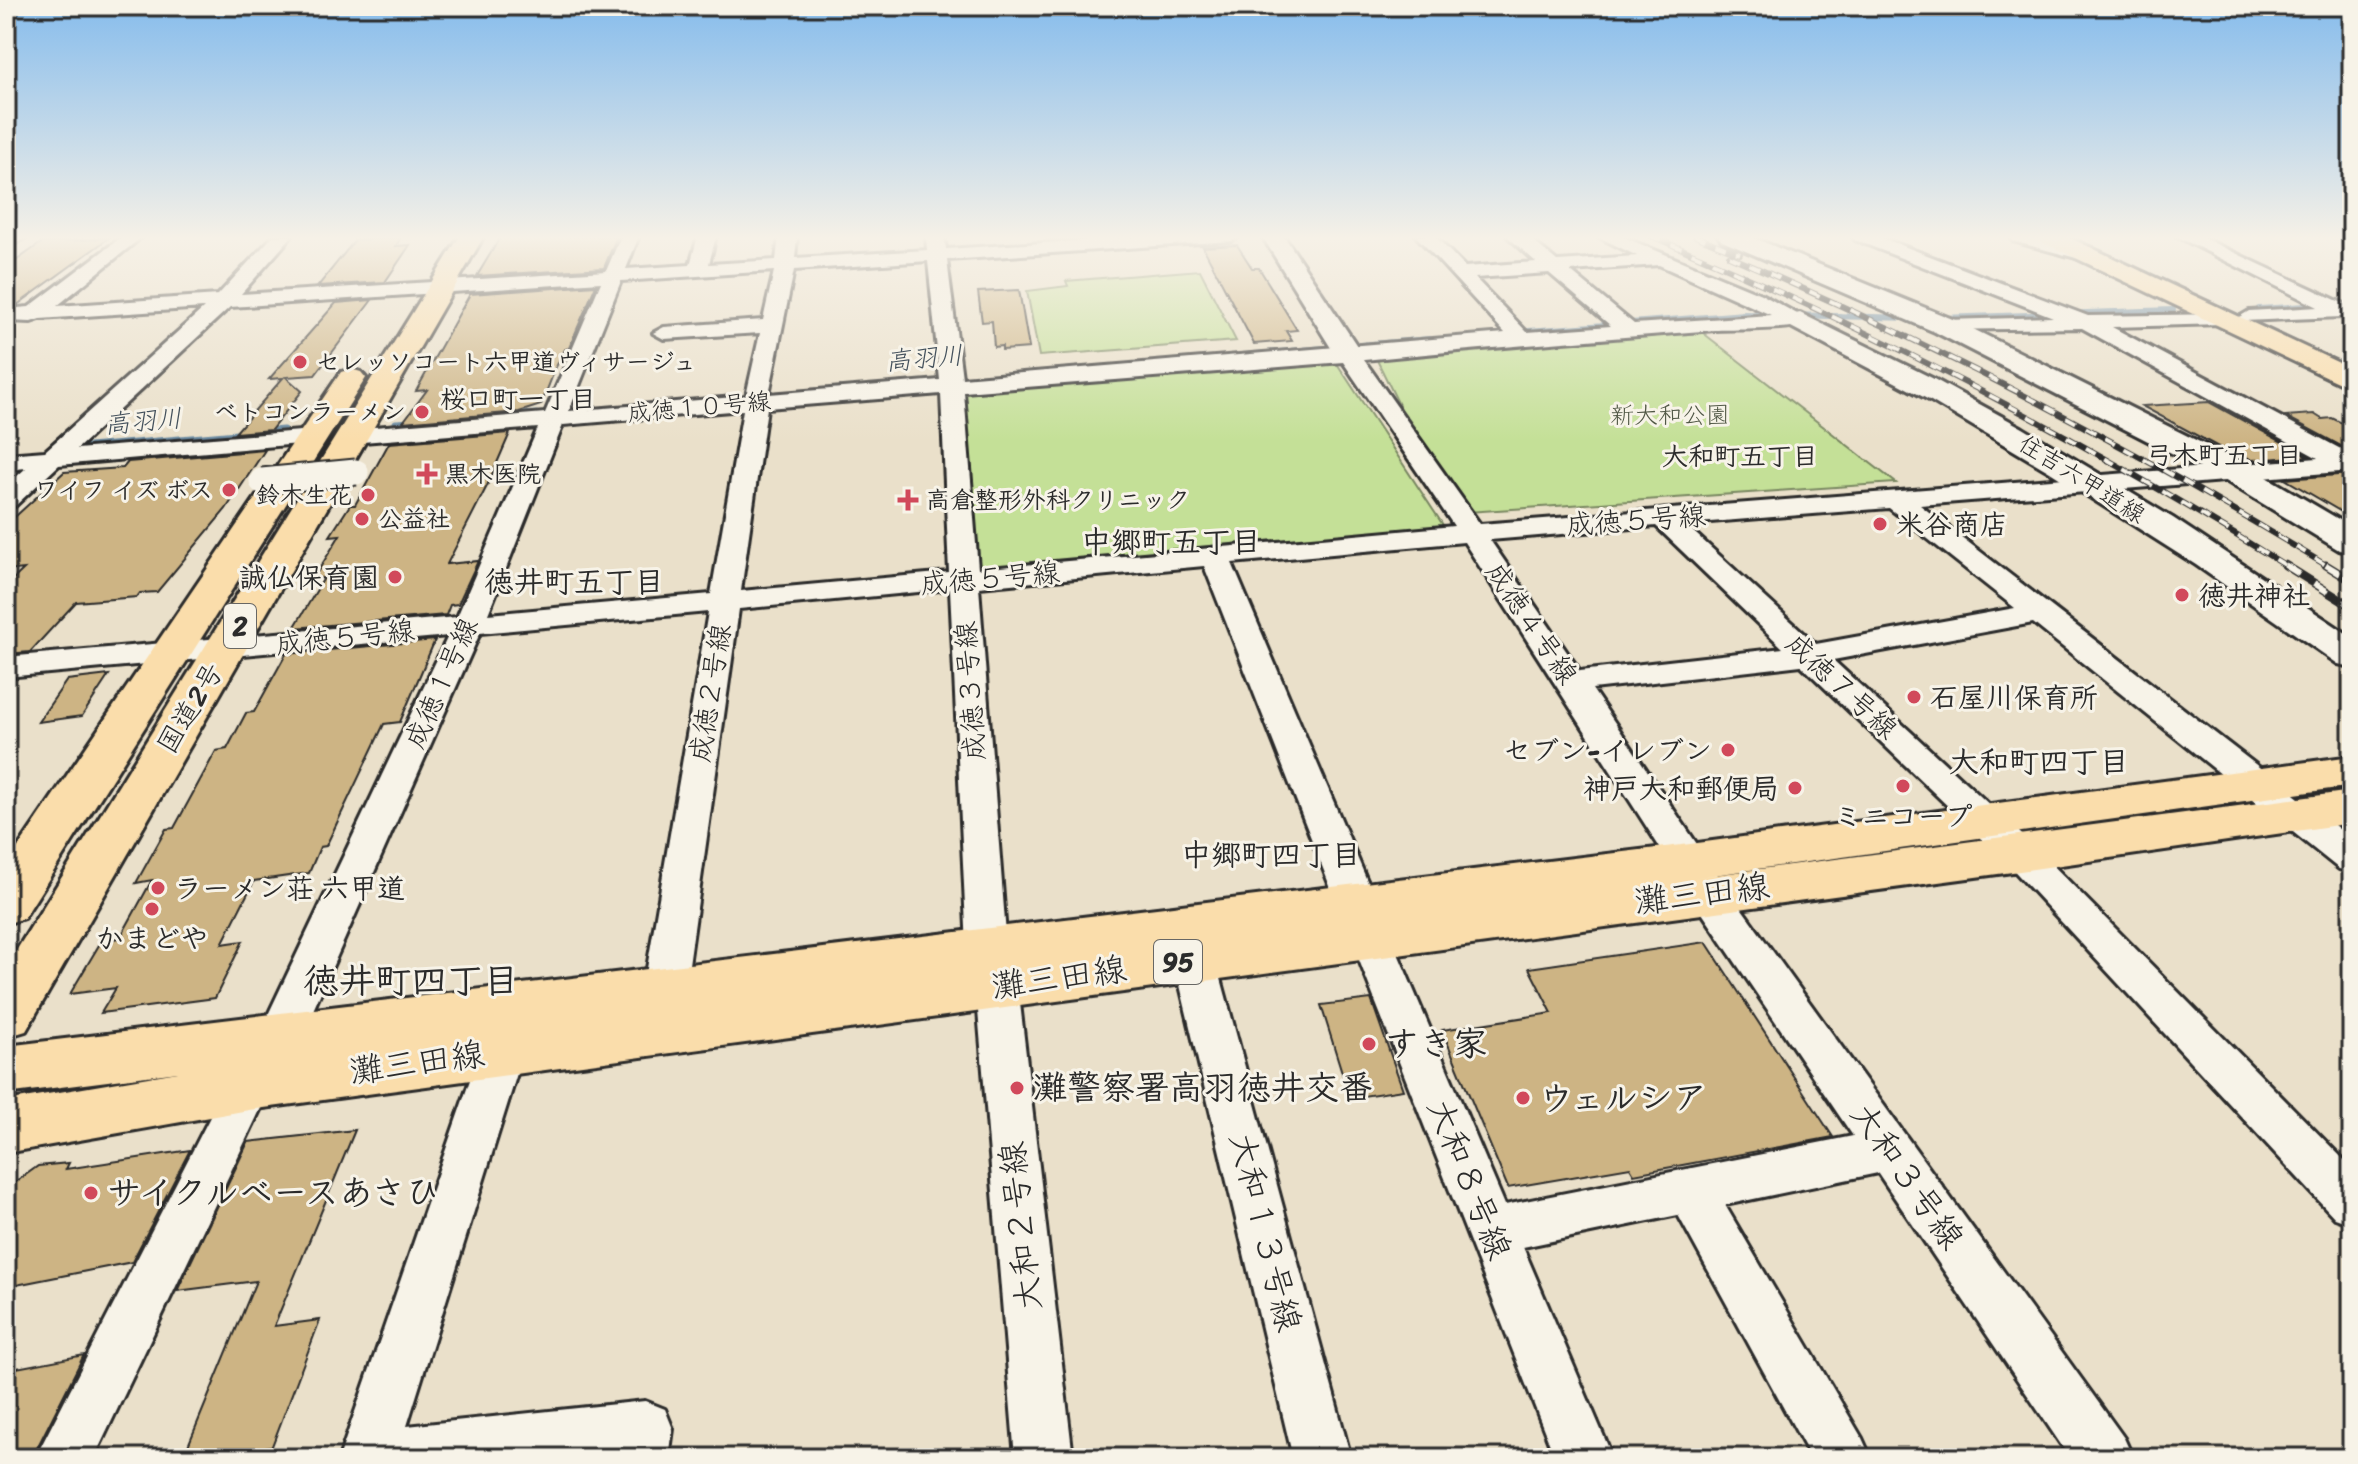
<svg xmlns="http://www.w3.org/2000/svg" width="2358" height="1464" font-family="Sriracha,'Klee One',sans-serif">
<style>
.green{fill:#c4e097;stroke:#788661;stroke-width:2}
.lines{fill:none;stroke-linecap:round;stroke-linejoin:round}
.stream-far1{stroke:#6a8aa2;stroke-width:6}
.stream{stroke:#6a8aa2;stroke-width:7}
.building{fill:#cdb484;stroke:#2b2b2b;stroke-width:2}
.street-casing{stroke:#2b2b2b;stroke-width:6}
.secondary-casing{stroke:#2b2b2b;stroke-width:6}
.primary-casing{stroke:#2b2b2b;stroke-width:6}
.highway-casing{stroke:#2b2b2b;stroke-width:6}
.street{fill:#f7f3e8;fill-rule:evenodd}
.secondary{fill:#f7f3e8;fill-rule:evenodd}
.primary{fill:#faddab;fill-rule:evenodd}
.highway{fill:#faddab;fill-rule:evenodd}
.rail-far1-casing{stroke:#2b2b2b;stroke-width:6}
.rail-casing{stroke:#2b2b2b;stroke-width:9}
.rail-far1{stroke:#f7f3e8;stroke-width:4;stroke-dasharray:11;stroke-linecap:butt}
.rail{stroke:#f7f3e8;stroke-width:6;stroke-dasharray:17;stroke-linecap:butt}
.street-bridge-casing{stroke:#2b2b2b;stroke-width:29;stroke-linecap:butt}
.street-bridge{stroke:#f7f3e8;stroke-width:25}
.poi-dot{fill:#d1495b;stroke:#f7f3e8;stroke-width:3}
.labels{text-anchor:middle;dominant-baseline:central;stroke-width:6;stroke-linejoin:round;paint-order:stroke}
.far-poi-label{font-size:24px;font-weight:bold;fill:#2b2b2b;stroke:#f7f3e8;text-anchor:start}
.far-street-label{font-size:24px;fill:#2b2b2b;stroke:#f7f3e8}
.far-park-label{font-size:24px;fill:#515846;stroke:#f7f3e8}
.far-water-label{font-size:26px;font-style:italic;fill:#45525d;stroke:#f7f3e8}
.far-neighbourhood-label{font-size:26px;font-weight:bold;fill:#2b2b2b;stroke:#f7f3e8}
.shield{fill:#f7f3e8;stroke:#686764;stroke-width:2}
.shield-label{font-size:26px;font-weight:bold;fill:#2b2b2b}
.street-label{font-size:28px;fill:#2b2b2b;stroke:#f7f3e8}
.poi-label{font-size:28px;font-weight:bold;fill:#2b2b2b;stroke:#f7f3e8;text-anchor:start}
.neighbourhood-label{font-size:30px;font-weight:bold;fill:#2b2b2b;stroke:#f7f3e8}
.near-street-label{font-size:34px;fill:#2b2b2b;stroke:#f7f3e8}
.near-poi-label{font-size:34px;font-weight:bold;fill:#2b2b2b;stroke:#f7f3e8;text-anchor:start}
.near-neighbourhood-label{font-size:36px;font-weight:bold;fill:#2b2b2b;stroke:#f7f3e8}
</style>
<rect width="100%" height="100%" fill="#eae0ca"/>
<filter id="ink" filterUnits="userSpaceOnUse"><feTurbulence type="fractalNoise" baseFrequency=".0125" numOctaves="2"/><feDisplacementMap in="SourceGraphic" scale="16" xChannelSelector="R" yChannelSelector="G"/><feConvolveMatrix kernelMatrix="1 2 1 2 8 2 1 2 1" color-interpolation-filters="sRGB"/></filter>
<g filter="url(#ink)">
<path class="green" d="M1200 270 1236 341 1039 356 1027 291 1068 286 1066 281Z
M1698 329 1896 483 1452 513 1376 358Z
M1336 362 1443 525 1440 529 980 574 976 568 957 395 966 390Z"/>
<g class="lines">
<path class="stream-far1" d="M2259 309 2320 305
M1940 318 2173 310
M1516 332 1745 314 1912 318
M1245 355 1429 339"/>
<path class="stream" d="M396 423 536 414
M66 449 283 430"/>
</g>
<path class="building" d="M501 236H617L604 268 477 276Z
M401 237 396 246 410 245 385 282 318 286 355 240Z
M109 238 17 305 6 306V268L41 243Z
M1237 245 1252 268H1259L1297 330 1286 331 1292 341 1254 344 1203 247Z
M596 285 569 348 565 349 556 367 541 405 519 412 403 422 427 390 416 391 470 294Z
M1019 290 1029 348 1002 350V346L994 347 992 321 982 322 978 292Z
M372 300 315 375 286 377 302 391 271 430 235 433 283 378 269 379 336 303Z
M2209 402 2308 456 2252 460 2231 448 2222 449 2142 406Z
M2314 414 2322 419 2332 418 2352 428V452L2285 416Z
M510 433 487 486 447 564 478 561 458 604 450 605 446 615 294 628 324 578 313 579 340 535 330 536 350 505H355L389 443Z
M265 450 226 509 157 592 140 593 137 597 76 602 30 652 6 654V586L24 569 6 571V525L64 472 123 468 128 462Z
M2352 474V518L2285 479Z
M435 640 400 722 384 724 326 846 320 847 309 873 254 881 222 944 243 941 215 998 101 1013 116 988 70 994 102 940 120 938 152 880 136 883 166 829 174 828 216 751 227 749 246 713 254 712 286 654Z
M109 675 82 716 38 722 67 680Z
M1706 942 1833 1137 1634 1174 1630 1167 1508 1188 1442 1030 1552 1013 1529 968Z
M1371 999 1403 1090 1350 1098 1321 1005Z
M355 1130 274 1326 320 1320 272 1446 183 1458 256 1281 177 1291 248 1142Z
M190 1150 132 1262 6 1287V1189L38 1166 69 1163 66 1169Z
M84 1355 32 1458H6V1370Z"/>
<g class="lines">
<g class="street-casing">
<path id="street" d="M6 236H28L6 249Z
M123 236H143L57 306 218 295 273 236H292L241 294 606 271 621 236H639L626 269 690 265 698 236H716L709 264 776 260 779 236H797L795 258 927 250 926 236H944L946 249 1151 236H1240L1231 241 947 260 962 378 1505 333 1416 236H1435L1465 267 1536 262 1507 236H1527L1557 261 1637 256 1597 236H1621L1761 294 1810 321C1802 331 1733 329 1715 330 1598 339 1481 348 1364 360L1480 524 2318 458 2082 328 1938 330 1935 326 1945 320 2053 317 1855 240 1852 236H1877L2088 316 2229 314 2232 318 2222 324 2112 327 2352 455V471L1920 505 2352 839V872L2339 869 2033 623 1833 660 2033 845 2352 1168V1224L2335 1218 2007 863 1801 665 1592 689 1724 884 2124 1438 2133 1458H2070L1878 1173 1725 1205 1862 1438 1871 1458H1811L1678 1215 1523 1247 1613 1458H1555L1204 566 979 587 1007 948 1018 986 1073 1458H1015L976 986 967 948 950 589 739 609 686 986 680 998 665 1002 650 998 644 986 708 612 480 633 295 1051 279 1056 263 1051 257 1038 448 636 6 677V657L457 617 538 428 350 443 341 441 338 436 341 431 350 429 545 413 601 282 230 307 77 449 313 430 322 432 325 437 322 442 59 465 15 506 6 508V486L26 468 6 470V454L45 451 204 308 40 319 31 322 6 321V309L29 307ZM928 261 940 380 769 394 794 270ZM1659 265 1771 315 1634 324 1570 271ZM774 271 763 320 664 327 653 333 664 339 760 333 746 396 569 411 621 281ZM1549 273 1611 326 1527 332 1475 278ZM1343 362 1454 526 978 569 964 392ZM941 394 949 572 741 591 767 408ZM743 410 711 594 488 614 563 425ZM1889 508 2015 608 1816 644 1685 524ZM1656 526 1783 648 1580 671 1490 540ZM1464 542 1696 904 1853 1136 1505 1205 1232 563Z
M2176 236H2199L2351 307 2352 321 2341 317 2242 321 2239 317 2249 311 2318 307Z
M2342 236H2352V241L2345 240Z
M1195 944 1210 949 1216 960 1351 1458H1293L1174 960 1180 949Z
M502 1033 518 1038 524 1051 407 1426 645 1401 665 1409 673 1429 669 1458H339L480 1051 486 1038Z
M249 1066 265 1072 272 1085 94 1458H35L233 1072Z"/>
</g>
<g class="secondary-casing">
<path id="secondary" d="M1262 236H1284L1363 355 1359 361 1349 363 1339 361Z
M1718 236H1749L1955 320 2248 466 2352 527V553L2339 550 2224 480 1935 332 1722 241Z
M2010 236H2047L2092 248 2096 253 2092 258 2084 260 2013 241Z
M1800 313 1932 378 2023 428 2173 518 2352 637V667L2338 664 2196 565 2050 472 1931 401 1791 327 1787 321 1791 315Z"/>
</g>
<g class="primary-casing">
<path id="primary" d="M2036 236H2066L2352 369V389L2040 241Z
M2352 756V786L1692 878 2352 791V823L2020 871 249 1110 6 1153V1101L178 1072 6 1094V1046L1690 844Z"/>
</g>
<g class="highway-casing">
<path id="highway" d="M460 236H484L26 1031 6 1037V967Z
M351 369 361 372 366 378 24 918 6 924V865L341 372Z"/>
</g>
<use href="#street" class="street"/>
<use href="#secondary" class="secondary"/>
<use href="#primary" class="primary"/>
<use href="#highway" class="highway"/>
<g class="rail-far1-casing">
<path id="rail-far1" d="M1651 236C1873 328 2084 440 2288 567
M1695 236 1740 254
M1729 256C1937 345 2136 449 2329 567"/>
</g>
<g class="rail-casing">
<path id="rail" d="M2285 565 2352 607
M2326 565 2352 581"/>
</g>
<use href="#rail-far1" class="rail-far1"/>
<use href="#rail" class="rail"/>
<g class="street-bridge-casing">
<path id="street-bridge" d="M262 481 356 472"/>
</g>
<use href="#street-bridge" class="street-bridge"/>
</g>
</g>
<linearGradient id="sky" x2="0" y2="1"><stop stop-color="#86bcec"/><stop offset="0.54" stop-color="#f6f1e7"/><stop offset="1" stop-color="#f6f1e7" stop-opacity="0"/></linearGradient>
<rect width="2358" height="441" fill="url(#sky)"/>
<g class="poi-dot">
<circle cx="300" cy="362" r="8"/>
<circle cx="422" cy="412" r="8"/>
<path d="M423 462h8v8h8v8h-8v8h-8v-8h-8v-8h8z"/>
<circle cx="229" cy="490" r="8"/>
<circle cx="368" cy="495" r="8"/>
<path d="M904 488h8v8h8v8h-8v8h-8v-8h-8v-8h8z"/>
<circle cx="362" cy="519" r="8"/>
<circle cx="1880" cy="524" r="8"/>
<circle cx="395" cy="577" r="8"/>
<circle cx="2182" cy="595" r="8"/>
<circle cx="1914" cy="697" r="8"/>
<circle cx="1728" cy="750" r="8"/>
<circle cx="1903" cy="786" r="8"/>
<circle cx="1795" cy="788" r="8"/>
<circle cx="158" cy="888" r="8"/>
<circle cx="152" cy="909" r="8"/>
<circle cx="1369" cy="1044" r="8"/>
<circle cx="1017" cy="1088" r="8"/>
<circle cx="1523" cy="1098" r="8"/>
<circle cx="91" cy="1193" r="8"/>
</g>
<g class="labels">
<g class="far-poi-label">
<text x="316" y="362">セレッソコート六甲道ヴィサージュ</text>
<text x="406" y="412" text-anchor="end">ベトコンラーメン</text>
<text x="445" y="474">黒木医院</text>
<text x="213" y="490" text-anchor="end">ワイフ イズ ボス</text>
<text x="352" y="495" text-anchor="end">鈴木生花</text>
<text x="926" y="500">高倉整形外科クリニック</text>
<text x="378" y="519">公益社</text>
</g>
<g class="far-street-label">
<text transform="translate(699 407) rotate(-5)">成徳１０号線</text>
<text transform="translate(2082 479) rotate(32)">住吉六甲道線</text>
</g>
<g class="far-park-label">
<text x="1670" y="415">新大和公園</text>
</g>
<g class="far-water-label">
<text transform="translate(924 358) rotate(-5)">高羽川</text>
<text transform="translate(143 421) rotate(-5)">高羽川</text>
</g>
<g class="far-neighbourhood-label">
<text x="518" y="399">桜口町一丁目</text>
<text x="2224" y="455">弓木町五丁目</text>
<text x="1740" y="456">大和町五丁目</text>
</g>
<g class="shield">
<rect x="224" y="604" width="32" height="44" rx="6"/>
<rect x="1154" y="940" width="48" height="44" rx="6"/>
</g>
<g class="shield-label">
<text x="240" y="626">2</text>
<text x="1178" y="962">95</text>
</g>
<g class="street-label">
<text transform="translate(1636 520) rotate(-4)">成徳５号線</text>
<text transform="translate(990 578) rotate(-5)">成徳５号線</text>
<text transform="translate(1532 623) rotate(56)">成徳４号線</text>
<text transform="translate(345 637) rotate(-6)">成徳５号線</text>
<text transform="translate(441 683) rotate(-66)">成徳１号線</text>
<text transform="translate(1842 686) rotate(43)">成徳７号線</text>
<text transform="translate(970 691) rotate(-94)">成徳３号線</text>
<text transform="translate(710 693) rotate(-81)">成徳２号線</text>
<text transform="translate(190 708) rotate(-59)">国道2号</text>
</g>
<g class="poi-label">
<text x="1896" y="524">米谷商店</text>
<text x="379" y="577" text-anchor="end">誠仏保育園</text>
<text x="2198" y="595">徳井神社</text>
<text x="1930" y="697">石屋川保育所</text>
<text x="1712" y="750" text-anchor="end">セブン-イレブン</text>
<text x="1779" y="788" text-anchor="end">神戸大和郵便局</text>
<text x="1903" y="816" text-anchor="middle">ミニコープ</text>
<text x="174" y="888">ラーメン荘 六甲道</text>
<text x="152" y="938" text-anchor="middle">かまどや</text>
</g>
<g class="neighbourhood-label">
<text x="1171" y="542">中郷町五丁目</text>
<text x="574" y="582">徳井町五丁目</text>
<text x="2039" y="762">大和町四丁目</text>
<text x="1271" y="855">中郷町四丁目</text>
</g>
<g class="near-street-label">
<text transform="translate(1702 894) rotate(-7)">灘三田線</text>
<text transform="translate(1059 978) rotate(-8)">灘三田線</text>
<text transform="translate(417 1063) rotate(-8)">灘三田線</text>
<text transform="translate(1907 1176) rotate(55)">大和３号線</text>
<text transform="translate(1469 1179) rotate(68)">大和８号線</text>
<text transform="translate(1021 1226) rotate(-96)">大和２号線</text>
<text transform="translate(1265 1232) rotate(76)">大和１３号線</text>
</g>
<g class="near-poi-label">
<text x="1385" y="1044">すき家</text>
<text x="1033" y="1088">灘警察署高羽徳井交番</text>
<text x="1539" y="1098">ウェルシア</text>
<text x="107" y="1193">サイクルベースあさひ</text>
</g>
<g class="near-neighbourhood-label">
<text x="411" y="981">徳井町四丁目</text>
</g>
</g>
<rect width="2358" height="1464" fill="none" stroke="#f7f3e8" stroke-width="32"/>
<rect x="16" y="16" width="2326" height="1432" fill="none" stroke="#2b2b2b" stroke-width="3" filter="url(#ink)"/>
</svg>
